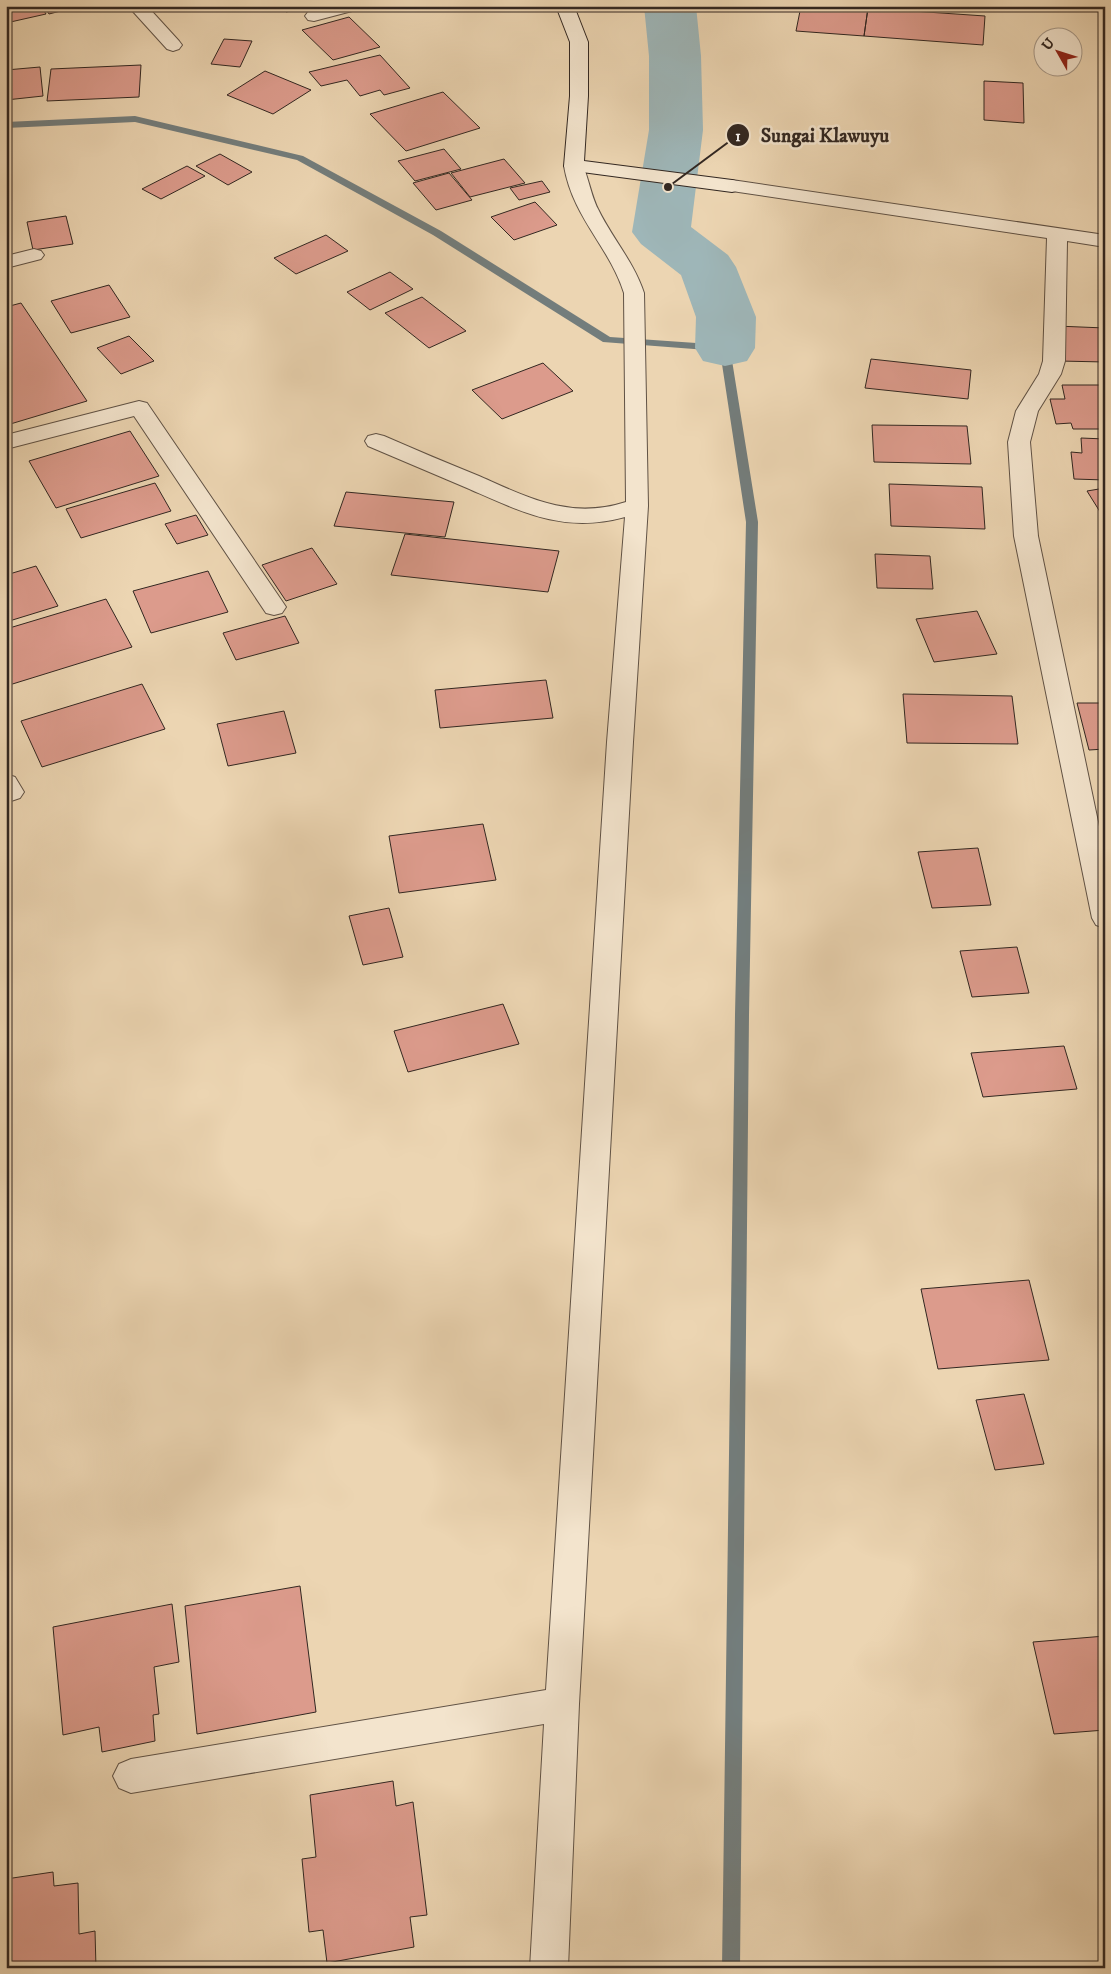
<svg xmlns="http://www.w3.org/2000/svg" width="1111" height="1974" font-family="'IM FELL DW Pica',serif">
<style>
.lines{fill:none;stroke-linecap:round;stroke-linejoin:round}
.stream{fill:#737d7c;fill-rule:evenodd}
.river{fill:#9eb6b8;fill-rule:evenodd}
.building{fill:#dc9b8c;stroke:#322721}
.street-casing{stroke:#605245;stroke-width:2}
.secondary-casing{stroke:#322721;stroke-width:2}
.street{fill:#f3e4cd;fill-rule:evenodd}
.secondary{fill:#f3e4cd;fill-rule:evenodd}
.leader{fill:none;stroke:#322721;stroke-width:2}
.callout-dot{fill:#322721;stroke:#f3e4cd;stroke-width:2}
.mark-label{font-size:15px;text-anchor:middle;font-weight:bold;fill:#fff}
.callout-label{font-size:20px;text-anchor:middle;font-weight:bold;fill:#322721;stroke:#f3e4cd;stroke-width:5;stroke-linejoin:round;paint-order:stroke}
</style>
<rect width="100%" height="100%" fill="#ecd5b2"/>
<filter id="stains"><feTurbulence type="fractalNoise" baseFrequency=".004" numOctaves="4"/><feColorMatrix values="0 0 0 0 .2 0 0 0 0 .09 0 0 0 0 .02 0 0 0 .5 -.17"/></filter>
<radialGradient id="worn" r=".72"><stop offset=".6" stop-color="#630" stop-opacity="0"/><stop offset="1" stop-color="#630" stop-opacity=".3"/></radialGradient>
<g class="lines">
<path class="stream" d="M135 116 303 156 441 231 610 337 725 345 730 348 758 522 749 1015 740 1968H722L735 1015 746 522 720 351 603 342 433 235 297 160 135 122 6 128V122Z"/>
<path class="river" d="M644 6H696L701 56 703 130 691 227 728 255 736 267 756 317 755 348 747 361 725 366 703 361 695 348 696 317 681 275 641 244 632 232 649 130V56Z"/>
</g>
<path class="building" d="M6 6H41L46 14 6 23Z
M44 6H80L49 14Z
M281 6H312L286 12Z
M801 6 868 8 864 36 796 31Z
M868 8 985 16 983 45 864 36Z
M349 17 380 47 333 60 302 30Z
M224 39 252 41 240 67 211 64Z
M380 55 410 88 384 95 380 90 360 96 347 80 321 86 309 72Z
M141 65 139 97 47 101 51 69Z
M40 67 43 96 6 100V70Z
M265 71 311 90 273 114 227 95Z
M984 81 1023 83 1024 123 984 120Z
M443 92 480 128 406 151 370 114Z
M444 149 461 169 415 181 398 161Z
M220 154 252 172 228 185 196 166Z
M504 159 525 183 470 197 451 173Z
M187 166 205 176 161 199 142 189Z
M449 173 472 200 436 210 413 183Z
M542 181 550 192 519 200 510 188Z
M535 202 557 225 514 240 491 217Z
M66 216 73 244 33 250 27 222Z
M326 235 348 251 296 274 274 258Z
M390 272 413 289 370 310 347 292Z
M109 285 130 317 71 333 51 301Z
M422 297 466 331 429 348 385 313Z
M21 303 87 401 7 425 6 307Z
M1056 326 1105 328V362L1059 361Z
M129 336 154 361 121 374 97 348Z
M871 359 971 370 968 399 865 388Z
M543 363 573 391 502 419 472 390Z
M1062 385H1105V429H1073L1071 423 1056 424 1050 399H1065Z
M872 425 967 426 971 464 874 462Z
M130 431 159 476 56 508 29 461Z
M1081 438 1105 439V480L1074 479 1071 452 1082 453Z
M155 483 171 511 81 538 66 509Z
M889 484 982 487 985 529 891 526Z
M1105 488V514L1102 515 1087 491Z
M346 492 454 502 445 537 334 526Z
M196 515 208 535 177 544 165 524Z
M405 534 559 551 548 592 391 575Z
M312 548 337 584 286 601 262 565Z
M875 554 930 556 933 589 877 588Z
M36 566 58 606 6 622V575Z
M208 571 228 612 151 633 133 591Z
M106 599 132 647 6 686V629Z
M977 611 997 654 934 662 916 619Z
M285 616 299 643 236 660 223 633Z
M546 680 553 718 440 728 435 690Z
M142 684 165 729 42 767 21 721Z
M903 694 1012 696 1018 744 907 743Z
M1077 703H1105V749L1089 750Z
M284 711 296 753 228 766 217 724Z
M483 824 496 880 399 893 389 836Z
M978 848 991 905 932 908 918 852Z
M389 908 403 957 363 965 349 916Z
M1017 947 1029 993 972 997 960 951Z
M503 1004 519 1044 408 1072 394 1031Z
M1064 1046 1077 1089 983 1097 971 1053Z
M1029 1280 1049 1360 938 1369 921 1289Z
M1024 1394 1044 1464 995 1470 976 1400Z
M300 1586 316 1712 197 1734 185 1606Z
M172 1604 179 1662 154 1667 159 1714 153 1715 155 1741 102 1752 99 1727 63 1735 53 1627Z
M1105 1636V1730L1054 1734 1033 1642Z
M393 1781 396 1806 413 1802 427 1915 410 1917 414 1947 327 1963 323 1930 309 1932 302 1859 316 1857 310 1795Z
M53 1872 54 1886 78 1883 79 1934 95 1931 96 1968H6V1879Z"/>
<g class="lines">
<g class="street-casing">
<path id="street" d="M128 6H147L179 41 182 45 179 49 173 51 167 49Z
M329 6H359L356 10 314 21 308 20 305 16 308 12Z
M574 160 581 162C587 171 591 196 598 209 612 238 634 262 644 293L648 506 633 742 579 1704 568 1968H530L544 1724 131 1793 119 1788 113 1776 119 1764 131 1759 546 1690 607 742 625 517C563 534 522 512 467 488 434 474 401 460 368 446L365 441 368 436 376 434 384 436C416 450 447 463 479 476 529 498 570 520 626 502L624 293C609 246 573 218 564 166L567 162Z
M732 180 1105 235V247L1067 241 1065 361 1061 374 1038 411 1030 442 1038 536 1105 855V928L1096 925 1092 918 1014 536 1008 442 1016 411 1039 374 1043 361 1047 238 725 190 722 186 725 182Z
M34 249 41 251 44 255 41 259 6 268V256Z
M139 401 147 403 282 601 286 607 282 613 274 615 266 613 134 416 6 449V435Z
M6 774 15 777 24 792 20 798 11 801 6 800Z"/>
</g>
<g class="secondary-casing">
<path id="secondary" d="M556 6H574L588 42V96L584 161 732 180 739 182 742 186 739 190 732 192 567 170 564 166 570 96V42Z"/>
</g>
<use href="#street" class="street"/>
<use href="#secondary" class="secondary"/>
</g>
<path class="leader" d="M668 187L738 135"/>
<g class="callout-dot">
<circle cx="668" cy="187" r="5"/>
<circle cx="738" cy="135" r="12"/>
</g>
<g class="mark-label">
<text x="738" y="141">1</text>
</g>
<g class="callout-label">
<text x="825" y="142">Sungai Klawuyu</text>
</g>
<rect width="1111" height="1974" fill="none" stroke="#ecd5b2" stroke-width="25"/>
<rect x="8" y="8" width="1096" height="1959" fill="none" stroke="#322721" stroke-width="2.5"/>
<rect x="12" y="12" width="1086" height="1949" fill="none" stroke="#322721"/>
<g transform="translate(1058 52) rotate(309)"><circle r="24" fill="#f3e4cd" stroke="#a69888"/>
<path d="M0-4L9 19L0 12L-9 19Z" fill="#8f2418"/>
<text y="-8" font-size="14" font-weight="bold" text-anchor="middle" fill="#322721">U</text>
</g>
<rect width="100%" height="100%" filter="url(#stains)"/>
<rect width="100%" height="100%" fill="url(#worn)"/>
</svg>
